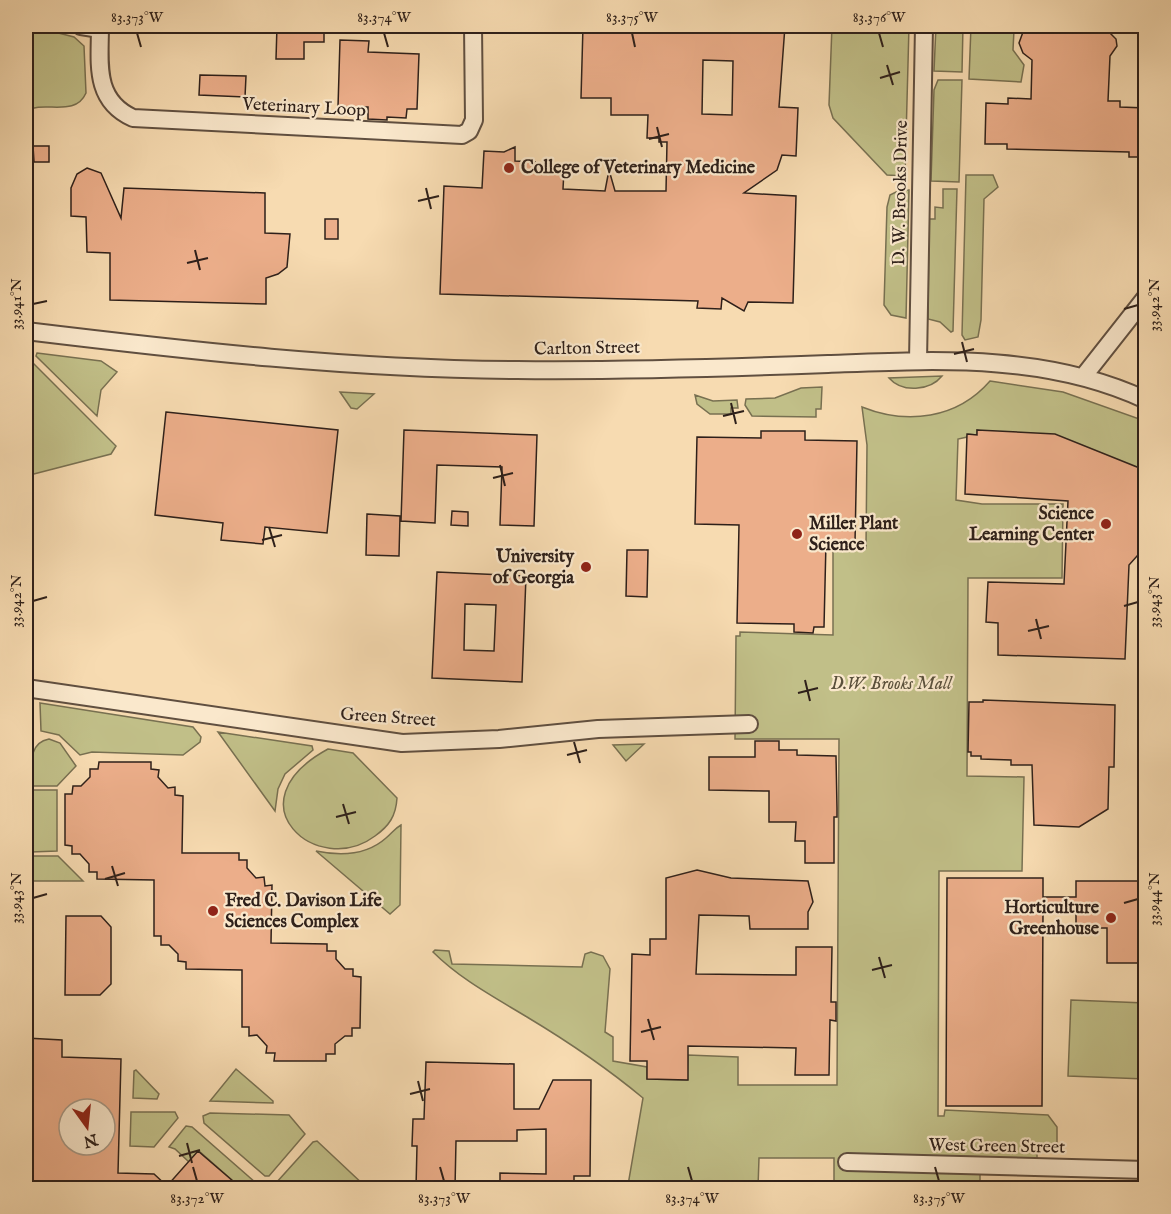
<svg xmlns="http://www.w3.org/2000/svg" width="1171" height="1214" font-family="'IM FELL English',serif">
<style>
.green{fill:#c1bf88;stroke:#787051;stroke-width:1.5}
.building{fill:#ecae8a;stroke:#2e201a;stroke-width:1.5;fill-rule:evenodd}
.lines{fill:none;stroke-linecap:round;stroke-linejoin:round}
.minor-casing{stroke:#604f40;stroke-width:20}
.minor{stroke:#fae8cc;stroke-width:16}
.ticks{fill:none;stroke:#2e201a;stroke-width:2}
.poi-dot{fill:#8f2418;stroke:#fae8cc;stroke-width:2}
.labels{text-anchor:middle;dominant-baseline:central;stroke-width:4.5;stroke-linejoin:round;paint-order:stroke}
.street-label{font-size:18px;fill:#2e201a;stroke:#fae8cc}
.poi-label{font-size:18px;font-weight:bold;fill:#2e201a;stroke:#fae8cc;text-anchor:start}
.park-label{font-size:18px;font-style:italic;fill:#5a503b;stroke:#fae8cc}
.neatline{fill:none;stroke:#2e201a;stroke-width:2}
.ticks-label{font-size:15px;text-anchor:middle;fill:#2e201a}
</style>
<rect width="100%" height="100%" fill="#f7dbb1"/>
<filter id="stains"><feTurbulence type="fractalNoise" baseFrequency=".00333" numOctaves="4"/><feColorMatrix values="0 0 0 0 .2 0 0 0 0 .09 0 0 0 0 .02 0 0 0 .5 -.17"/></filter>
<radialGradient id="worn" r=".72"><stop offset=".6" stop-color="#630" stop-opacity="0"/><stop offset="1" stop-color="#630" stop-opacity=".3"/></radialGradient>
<path class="green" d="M31 26 74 37 84 46 86 93C75 118 44 100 26 111V30L29 31Z
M832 26H909L905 176 887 175 833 118 829 105Z
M936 26H963L962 72 934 71Z
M971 26H1020L1014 30 1013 50 1024 65 1021 82 969 79Z
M938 80H962L959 182 931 181 934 90Z
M966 175H993L998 187 984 199 981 320 978 337 965 340 962 335Z
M943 189H957L953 331 951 332 940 322 928 319 929 219H935V207L943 208Z
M900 190H909L906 318 891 315 884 305 887 207 890 195Z
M37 353 101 361 117 372 101 390 97 416 36 356Z
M26 356 116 446 111 454 26 476Z
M942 376C930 391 902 393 889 378Z
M990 381 1063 392 1145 421V474L977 430V435L968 434 967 437 958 439 956 500 982 504H1063L1062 578H968L967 776 1024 777 1022 871H939L938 1116H944L945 1110 1048 1115 1057 1127V1149H1037V1172H980V1181L984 1183 980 1188H834V1158H759L758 1188H630L628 1185 643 1098C607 1068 567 1041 527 1017 494 997 460 979 433 952L435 950 449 951 452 964 582 967 585 954 591 952 603 956 610 969 605 1032 613 1037V1061L647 1067V1079L687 1080 688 1055 738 1057V1085H837L839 739H735L736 636H740V632L833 635V548H866L867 445 862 407C907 425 957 419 990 381Z
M822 387 821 409H816V417L752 416 745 405 746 399 775 398 801 388Z
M340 392 374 394 357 409 351 408Z
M695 395 713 401 737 400 738 408H731V414H710L697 404Z
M40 703 193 727 201 737 200 742 183 755 92 752 80 755 59 735 41 731Z
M218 732 312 746 313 750 285 774 278 789 275 811Z
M49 739 60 743 76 766 57 786H32C32 767 27 743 49 739Z
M644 744 626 761 613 745Z
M328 749 353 753 397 798C396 816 389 826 375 836 318 879 229 803 328 749Z
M32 790H57V851L31 852Z
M401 825 400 905 390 914 316 851C340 856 367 855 386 838 392 833 394 829 401 825Z
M31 856H58L83 881H31Z
M1071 1000 1145 1003V1079L1068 1076Z
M236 1069 273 1101V1103L210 1101Z
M136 1070 159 1094 157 1099 133 1098 134 1071Z
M131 1112H175L178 1118 154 1147 130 1146Z
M210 1113 289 1115 305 1134 269 1176H265L204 1123 203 1116Z
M186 1126 192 1127 256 1183V1188H241L199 1151 189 1162 175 1149 169 1147Z
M317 1141 367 1188 277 1187 276 1183 313 1142Z"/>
<path class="building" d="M277 26H324V42H304V59H276Z
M583 26H785L779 107 798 108 796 156 782 155 777 170 744 193 796 196 793 303 748 302 744 311 722 298 721 309 697 308 698 301 440 294 444 186 482 188 484 151 504 152 515 147V161L535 162V169L564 170 563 189 605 191 609 170 615 191H666L667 142H659V138H647L648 115H611V98H581ZM703 60 733 61 732 115 702 114Z
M1031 26H1111L1110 33 1116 39 1117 46 1110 56 1108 101H1120V107L1146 108V157H1129V152L1007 149V144H985L986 103 1008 104V98L1031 99 1032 60 1023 53 1019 43 1023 32Z
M340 40 369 41 368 52 419 54 417 109H407L406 118 387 117V120L368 119V107H338Z
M200 75 246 76 245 97 199 95Z
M33 146H49V162H34Z
M87 168 101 173 121 218 124 188 265 193V233L290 234 287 267 278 274 266 278V304L110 300V253L87 252 86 217 71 216V188L77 174Z
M325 219H338V239H325Z
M166 412 338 430 327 533 265 527 263 544 221 540 223 523 155 515Z
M404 430 537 435 534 526 500 525 502 467 437 465 435 523 401 521Z
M977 430 1055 434 1137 467 1146 474V546L1129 565 1125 659 998 655V623L986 622 988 582 1064 584 1068 501 965 494 967 434 977 435Z
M761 431H805V440L857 441 855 543 826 542 824 627H814L813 633 794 632V624L737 623 739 525 695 524 697 437 761 438Z
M452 511 468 512V526L451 525Z
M367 514 400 516 399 556 366 555Z
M627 550H648L647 597 626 596Z
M437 572 526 576 522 682 432 678ZM465 604 496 605 494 651 464 650Z
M983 700 1115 705 1114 767H1109L1108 809 1079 827 1034 825 1032 765H1011V760L981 759V756H971V752H968L969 702H983Z
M755 741H779V750H797V755L836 756 837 808V817H834V863H805V841H795L796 822H769V791L709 790V757H755Z
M99 762H151V769L159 770 158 777 168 788 175 787V795L183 796 182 853H239V860H247V868L256 878 264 877 265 886 272 885 271 943 327 944V951H336V959L345 969H353V976L361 977 360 1028H352V1036H345L335 1044V1054H326V1061H274L275 1053H266L267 1046 257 1035 249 1036V1027H242V970L186 969V962L178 961V954L169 945H161V936H154V880L97 879V872H89V864L80 854H72V846L65 845V794H72L73 786H81L90 777V769H98Z
M697 870 731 878 808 881 813 902 808 912V929H750L749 916 699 915 696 974 796 975V947H832L831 1002H836V1021L830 1020 829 1075H795L796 1048 688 1046V1080L647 1079V1061H630L632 954 650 955V939H666V878Z
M947 878H1043V897H1076V881H1146V963H1107V928H1076V910L1043 911 1042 1106H946Z
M66 916H101L111 927V984L100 995H65Z
M26 1038 62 1040V1057L121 1059 118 1173 154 1174 167 1186 198 1151 241 1188H26ZM69 1109H105V1145H69Z
M426 1062 514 1064V1109H539L553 1080H591L590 1176H574V1188H500V1173L546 1174V1129L517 1130V1141H456L455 1188H416L417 1146H412L413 1119H424Z"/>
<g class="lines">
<g class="minor-casing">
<path id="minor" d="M81 26 100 29
M100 26C100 62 93 100 133 118L462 135 469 131 474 120 473 26
M26 331C191 351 350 369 517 370 620 371 725 368 828 364 935 360 1046 353 1146 400
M918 361 924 26
M1083 377 1146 297
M26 688 402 743 499 739 598 729 749 724
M847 1162 1146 1170"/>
</g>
<use href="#minor" class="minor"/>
</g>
<path class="ticks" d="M137 33 141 47M384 33 388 47M632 33 635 47M879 33 883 47M887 65 893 85M880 78 900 72M657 127 662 147M649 139 669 134M426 188 431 209M418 201 439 196M195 250 200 270M187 263 208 258M33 304 47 301M1124 309 1138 305M962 342 967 362M954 354 974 349M731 403 736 424M723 416 744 411M500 465 505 486M493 478 513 473M269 527 275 547M262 540 282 535M33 601 47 597M1124 606 1138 602M1036 619 1041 639M1028 631 1049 626M805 680 810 701M798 693 818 688M574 742 580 763M567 755 587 750M343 804 349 824M336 817 356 812M112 866 118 886M105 879 125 873M33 898 47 894M1124 903 1138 899M879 957 885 978M872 970 892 965M648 1019 654 1040M641 1032 661 1027M418 1081 423 1101M410 1094 430 1089M187 1143 192 1163M179 1156 200 1150M193 1167 197 1181M440 1167 444 1181M688 1167 692 1181M935 1167 939 1181"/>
<g class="poi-dot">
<circle cx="509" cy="168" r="6"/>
<circle cx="1106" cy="524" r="6"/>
<circle cx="797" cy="534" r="6"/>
<circle cx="586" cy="567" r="6"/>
<circle cx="213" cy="911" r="6"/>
<circle cx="1111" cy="918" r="6"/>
</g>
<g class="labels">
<g class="street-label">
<text transform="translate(304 108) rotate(3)">Veterinary Loop</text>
<text transform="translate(901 193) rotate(-89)">D. W. Brooks Drive</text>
<text transform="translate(587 349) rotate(-1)">Carlton Street</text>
<text transform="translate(388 718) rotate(4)">Green Street</text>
<text transform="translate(997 1147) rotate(1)">West Green Street</text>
</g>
<g class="poi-label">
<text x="521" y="168">College of Veterinary Medicine</text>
<text x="1094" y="514" text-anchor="end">Science<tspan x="1094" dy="21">Learning Center</tspan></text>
<text x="809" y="524">Miller Plant<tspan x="809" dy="21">Science</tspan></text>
<text x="574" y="557" text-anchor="end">University<tspan x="574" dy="21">of Georgia</tspan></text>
<text x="225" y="901">Fred C. Davison Life<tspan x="225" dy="21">Sciences Complex</tspan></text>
<text x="1099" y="908" text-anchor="end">Horticulture<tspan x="1099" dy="21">Greenhouse</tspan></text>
</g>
<g class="park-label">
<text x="891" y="684">D.W. Brooks Mall</text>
</g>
</g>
<rect width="1171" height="1214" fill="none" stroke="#f7dbb1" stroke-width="66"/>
<g transform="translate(87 1127) rotate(165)"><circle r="28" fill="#fae8cc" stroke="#a89885" stroke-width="1.5"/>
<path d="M0-4.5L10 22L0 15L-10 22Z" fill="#8f2418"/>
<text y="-9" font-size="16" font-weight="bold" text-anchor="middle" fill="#2e201a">N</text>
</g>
<rect x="33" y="33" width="1105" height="1148" class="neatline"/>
<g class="ticks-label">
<text x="137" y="22">83.373°W</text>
<text x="384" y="22">83.374°W</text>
<text x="632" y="22">83.375°W</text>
<text x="879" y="22">83.376°W</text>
<text transform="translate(16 304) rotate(-90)" y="5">33.941°N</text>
<text transform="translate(1154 305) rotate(-90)" y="5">33.942°N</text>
<text transform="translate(16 601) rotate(-90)" y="5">33.942°N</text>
<text transform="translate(1154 602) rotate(-90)" y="5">33.943°N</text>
<text transform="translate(16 898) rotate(-90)" y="5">33.943°N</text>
<text transform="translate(1154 899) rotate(-90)" y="5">33.944°N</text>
<text x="197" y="1203">83.372°W</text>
<text x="444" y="1203">83.373°W</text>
<text x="692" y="1203">83.374°W</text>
<text x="939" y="1203">83.375°W</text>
</g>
<rect width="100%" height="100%" filter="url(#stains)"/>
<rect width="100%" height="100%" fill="url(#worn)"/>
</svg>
